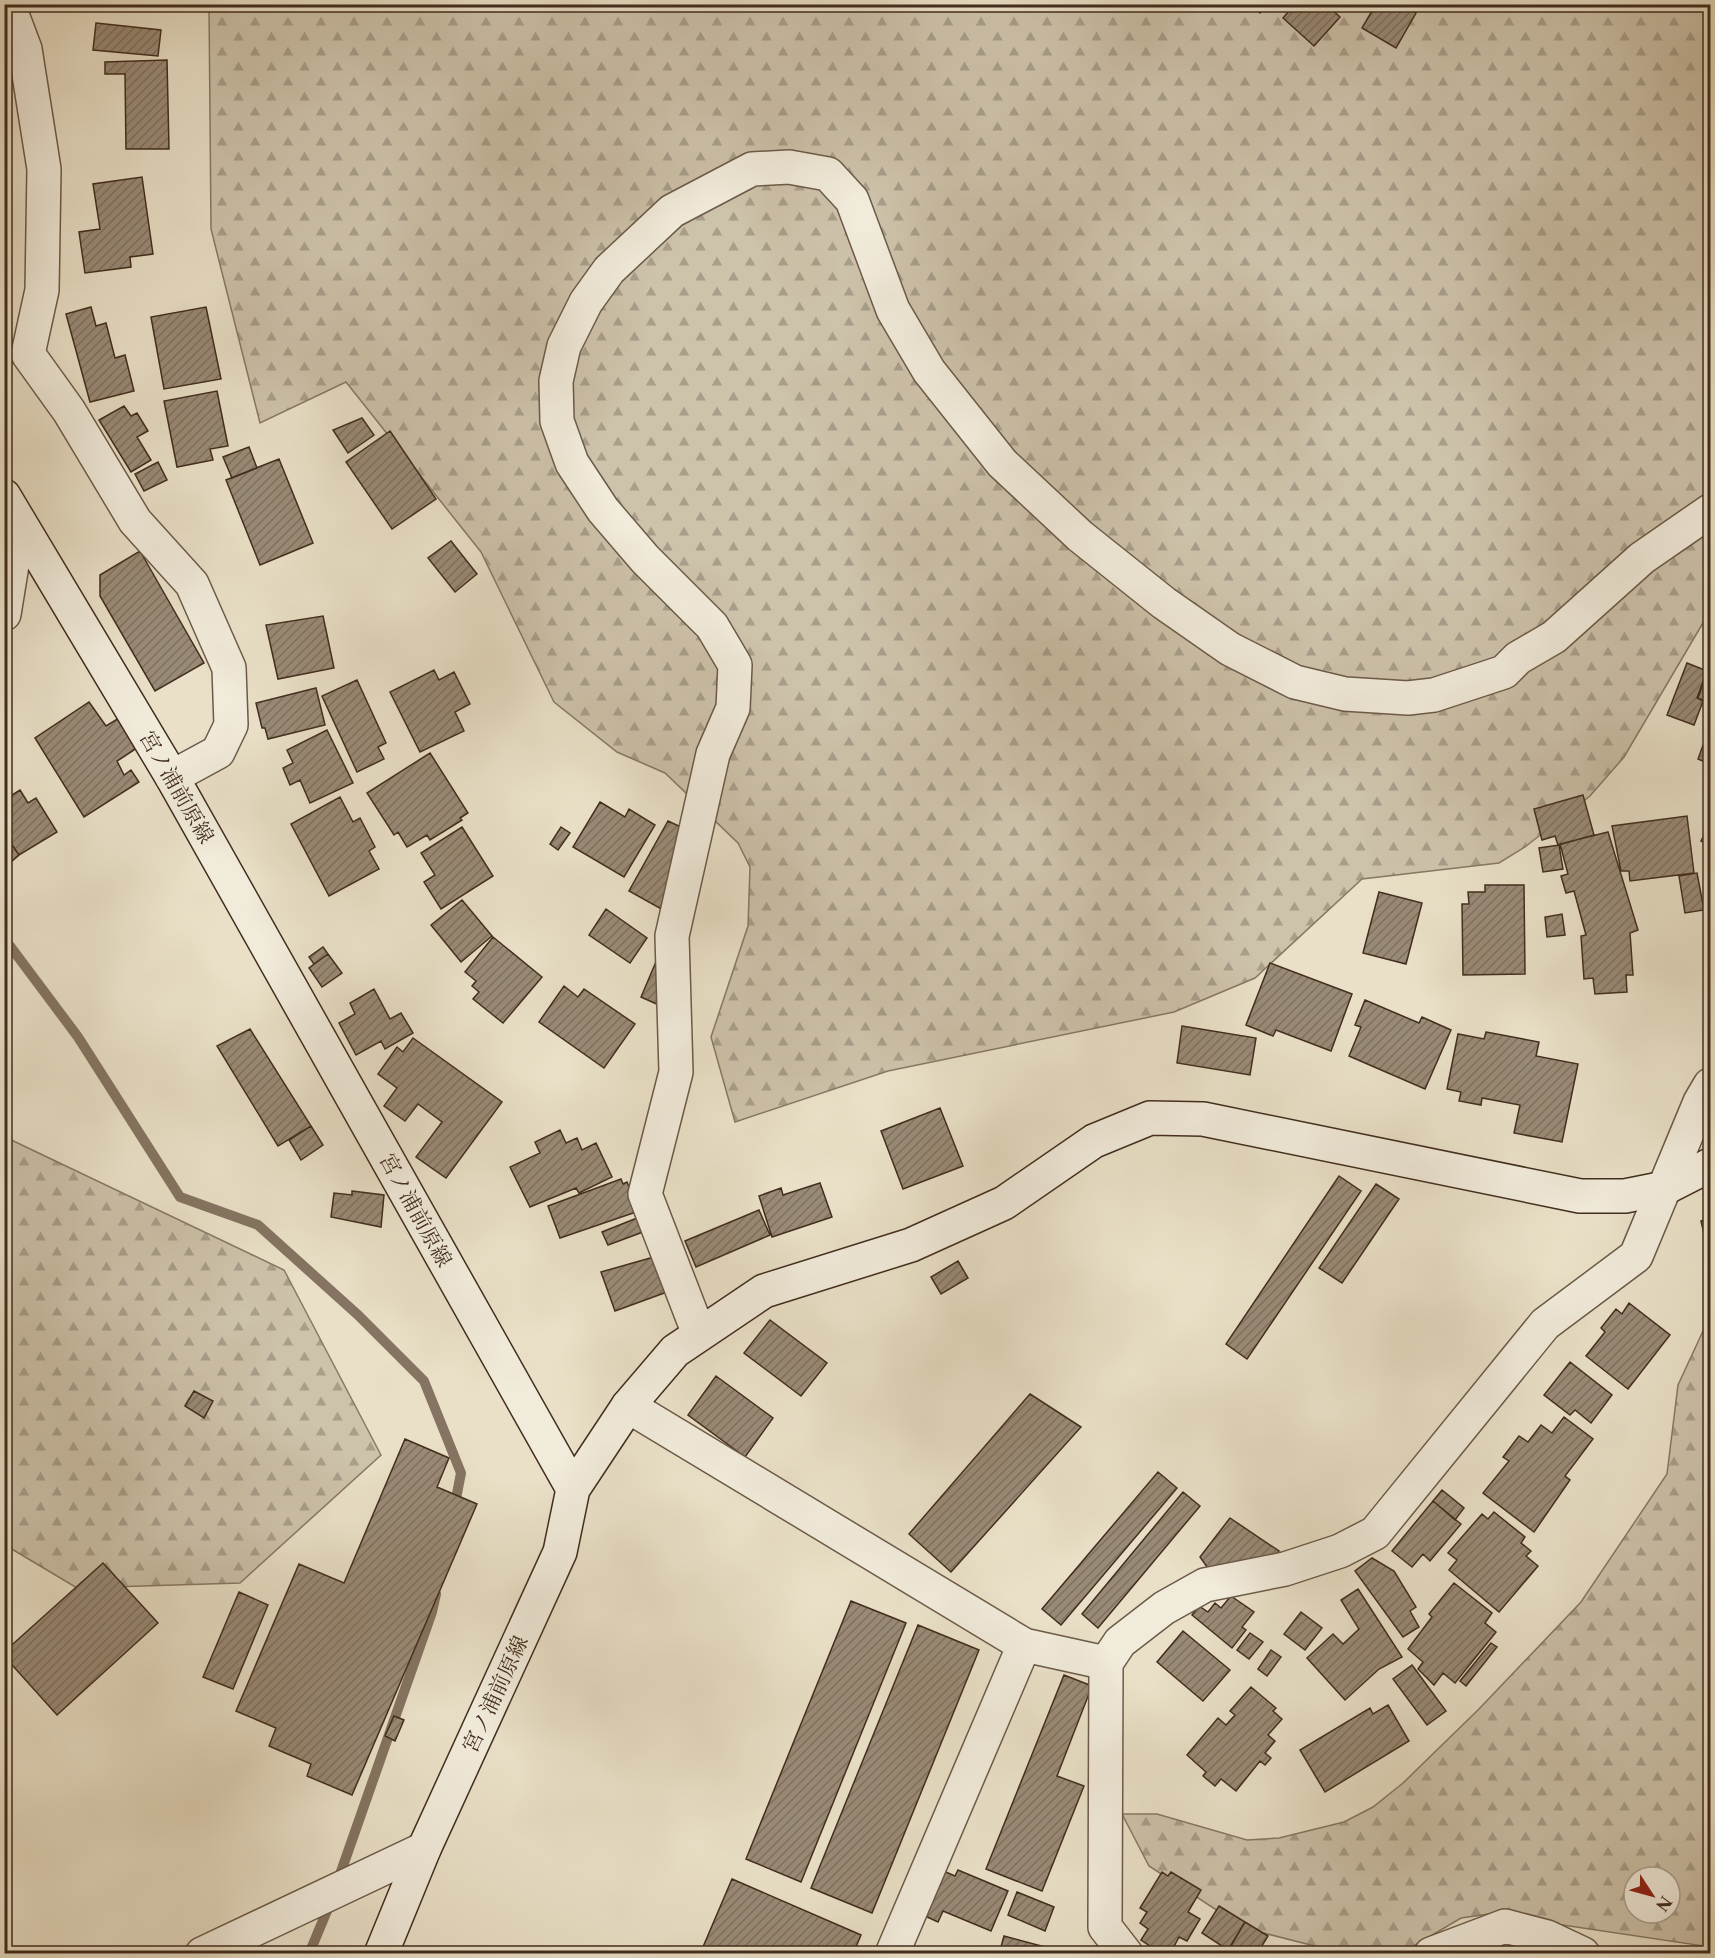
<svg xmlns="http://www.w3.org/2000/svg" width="1715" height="1958" font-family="'Libre Caslon Text','Noto Serif JP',serif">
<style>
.forest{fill:url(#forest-firs);stroke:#887864;stroke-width:1.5;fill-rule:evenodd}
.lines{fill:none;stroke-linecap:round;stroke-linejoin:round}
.stream{stroke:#847461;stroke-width:10}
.building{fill:url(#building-hatch);stroke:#422d1e;stroke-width:1.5}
.street-casing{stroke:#6c5a48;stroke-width:36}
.secondary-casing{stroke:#422d1e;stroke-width:36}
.street{stroke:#f1ebdb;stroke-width:33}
.secondary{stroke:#f1ebdb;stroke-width:33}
.labels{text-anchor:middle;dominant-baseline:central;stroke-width:4.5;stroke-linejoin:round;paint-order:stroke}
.street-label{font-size:21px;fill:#422d1e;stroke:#f1ebdb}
</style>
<defs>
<pattern id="forest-firs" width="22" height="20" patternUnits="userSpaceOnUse" patternTransform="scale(1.5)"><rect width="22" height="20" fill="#cdc2aa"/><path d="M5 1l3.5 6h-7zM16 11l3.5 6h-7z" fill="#a89e8a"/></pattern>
<pattern id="building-hatch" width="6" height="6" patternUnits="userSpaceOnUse" patternTransform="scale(1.5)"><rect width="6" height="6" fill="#998a76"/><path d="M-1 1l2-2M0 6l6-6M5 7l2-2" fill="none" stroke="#7e7160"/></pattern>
</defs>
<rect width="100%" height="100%" fill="#e9e0c7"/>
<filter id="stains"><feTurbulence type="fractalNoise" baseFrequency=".00333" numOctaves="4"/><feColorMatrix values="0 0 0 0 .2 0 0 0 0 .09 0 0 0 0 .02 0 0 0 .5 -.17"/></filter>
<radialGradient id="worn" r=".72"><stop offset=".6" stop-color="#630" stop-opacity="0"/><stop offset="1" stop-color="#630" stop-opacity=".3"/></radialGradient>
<path class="forest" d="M209 5H1710V611L1624 757 1590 796 1525 847 1499 863 1362 879 1255 978 1174 1012 888 1071 735 1122 711 1037 748 926 750 867 738 843 665 773 617 752 554 702 481 552 346 382 260 423 211 229Z
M5 1137 284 1270 381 1455 240 1583 77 1588 5 1545Z
M1710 1316V1947L1489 1914 1461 1918 1407 1950 1378 1954 1342 1953 1244 1928 1149 1866 1122 1814H1157L1247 1840 1279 1838 1344 1822 1373 1807 1403 1783 1479 1709 1581 1602 1667 1474 1678 1385ZM1634 1877H1670V1913H1634Z"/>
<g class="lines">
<path class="stream" d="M4 938 78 1037 180 1197 258 1225 358 1315 424 1381 461 1473 454 1509
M337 1883 432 1612 436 1594
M309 1954 331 1901"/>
</g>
<path class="building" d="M1251 4H1268L1260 13Z
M1288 4H1326L1340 17 1314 46 1283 18 1290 10 1286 6Z
M1376 4H1401L1416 13 1396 48 1362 28Z
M96 23 161 30 158 56 93 50Z
M167 60 169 149H126L125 74H105V62Z
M142 177 153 254 130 257 131 267 85 273 79 232 100 229 93 184Z
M91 307 96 326 106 323 115 358 125 355 134 391 90 402 66 314Z
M206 307 221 379 164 389 151 317Z
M217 391 228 446 210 449 213 460 177 467 164 401Z
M124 406 131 416 137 413 148 431 137 437 151 460 131 472 99 420Z
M362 418 374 435 348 453 333 430Z
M390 431 436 499 392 529 346 462Z
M249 447 257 468 232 478 223 457Z
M279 459 313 543 260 565 226 480Z
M158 462 167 480 144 491 135 474Z
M451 541 477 574 455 592 428 558Z
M140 551 204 663 155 691 100 596V575Z
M323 616 334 668 278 679 266 625Z
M1687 663 1707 671 1697 698 1703 701 1694 725 1667 715Z
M1710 664V703L1698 698Z
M434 670 439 680 454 672 470 704 455 712 464 731 420 752 390 692Z
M357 680 386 743 378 747 384 759 357 772 322 696Z
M316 688 325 725 268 739 265 728H262L256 703Z
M89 702 106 726 119 718 137 748 117 761 124 775 131 770 139 782 84 817 35 738Z
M1710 726V764L1698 759Z
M327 730 353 783 310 803 300 780 290 785 283 768 293 763 287 750Z
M430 753 468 813 460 818 462 820 430 840 427 835 407 847 398 832 394 835 367 793Z
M20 790 28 803 36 798 57 832 19 855 4 833V800Z
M1583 795 1594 835 1558 845 1555 836 1542 840 1534 809Z
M340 797 353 822 360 818 375 847 369 851 379 869 329 896 291 824Z
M600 802 625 817 629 809 655 825 624 877 573 847Z
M1687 816 1694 873 1630 881 1629 871H1621L1612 826Z
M668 821 683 828 681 920 629 891Z
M1710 824V846L1701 841Z
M462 827 493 876 441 909 424 882 435 875 421 853Z
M561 827 570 833 558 850 550 844Z
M1608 832 1638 930 1630 933 1633 975H1626L1627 992 1595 994 1593 978 1584 979 1581 936 1586 935 1574 891 1566 893 1561 876 1568 874 1560 844Z
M4 833 19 855 12 861 4 848Z
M1559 845 1563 869 1543 872 1539 848Z
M1697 873 1704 910 1685 913 1679 876Z
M1485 885H1524L1525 974 1463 975 1462 904H1469L1468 892H1485Z
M1379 892 1422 903 1406 964 1363 953Z
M462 900 492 936 461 962 431 925Z
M606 909 647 938 630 963 589 935Z
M1562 914 1565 935 1547 937 1545 917Z
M493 937 542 977 503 1023 473 999 479 992 472 986 476 981 465 972Z
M323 947 328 954 314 964 309 957Z
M661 950 670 1010 641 997Z
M328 954 342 973 322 987 309 968Z
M1270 963 1352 994 1331 1051 1276 1030 1273 1036 1246 1025Z
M564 986 578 997 584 989 635 1024 604 1068 539 1022Z
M374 989 390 1019 401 1013 413 1033 385 1049 381 1041 356 1055 339 1023 355 1014 350 1003Z
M1365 1000 1419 1023 1422 1017 1451 1030 1425 1089 1349 1056 1361 1027 1355 1025Z
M1182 1026 1256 1038 1250 1075 1177 1063Z
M250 1029 311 1126 278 1146 217 1046Z
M1486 1032 1539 1042 1536 1056 1578 1064 1562 1142 1514 1133 1520 1105 1482 1098 1481 1105 1459 1101 1461 1092 1447 1089 1458 1034 1484 1039Z
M413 1038 502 1102 446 1178 416 1157 442 1122 418 1104 405 1121 384 1106 397 1088 378 1074 397 1047 403 1052Z
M940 1108 963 1166 903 1189 881 1131Z
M311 1126 323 1145 301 1160 289 1140Z
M560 1130 566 1143 577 1138 582 1150 596 1143 612 1177 579 1193 576 1188 530 1207 510 1167 540 1153 535 1142Z
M1339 1176 1361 1191 1247 1359 1226 1344Z
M621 1179 623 1184 627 1182 639 1211 560 1238 548 1206Z
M820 1183 832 1217 772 1237 759 1196 781 1188 783 1195Z
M1376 1184 1399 1199 1342 1283 1319 1268Z
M352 1191 384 1195 381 1227 331 1217 334 1193 352 1195Z
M759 1210 770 1235 696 1267 685 1241Z
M637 1218 643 1232 608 1245 602 1232Z
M1710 1218V1241L1706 1242 1701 1221Z
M654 1257 667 1292 615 1311 601 1272Z
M958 1261 968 1278 941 1294 931 1277Z
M1629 1303 1670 1335 1628 1389 1586 1356 1605 1332 1601 1328 1616 1309 1622 1314Z
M770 1320 827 1363 801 1396 744 1353Z
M1570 1362 1612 1395 1591 1423 1575 1410 1570 1415 1544 1395Z
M716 1376 773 1418 745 1457 688 1415Z
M194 1391 213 1401 204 1418 185 1406Z
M1030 1394 1081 1427 951 1572 909 1534Z
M1564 1417 1593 1439 1565 1476 1570 1480 1534 1532 1483 1493 1509 1461 1503 1457 1519 1436 1528 1442 1541 1425 1552 1433Z
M405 1439 449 1458 437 1487 477 1504 352 1795 307 1776 311 1764 269 1746 276 1728 236 1711 299 1564 344 1583Z
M1158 1472 1177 1488 1061 1625 1042 1609Z
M1442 1490 1464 1508 1455 1520 1433 1501Z
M1183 1492 1200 1506 1098 1628 1082 1614Z
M1433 1501 1461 1524 1430 1561 1423 1554 1412 1567 1392 1551Z
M1494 1512 1525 1537 1521 1543 1531 1551 1526 1556 1538 1566 1499 1612 1449 1570 1457 1560 1448 1553 1482 1514 1488 1519Z
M1230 1518 1279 1551 1270 1563 1212 1574 1200 1557Z
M1372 1558 1394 1571 1416 1607 1410 1611 1419 1627 1403 1637 1355 1571Z
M103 1563 158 1623 57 1715 4 1656V1652Z
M1454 1583 1492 1613 1485 1623 1496 1632 1455 1683 1443 1673 1434 1685 1418 1669 1423 1662 1408 1649 1432 1617 1429 1614Z
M1358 1589 1402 1657 1379 1669 1345 1700 1307 1658 1333 1634 1343 1644 1359 1629 1341 1600Z
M239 1592 268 1605 233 1689 203 1677Z
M1231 1596 1254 1612 1242 1627 1246 1630 1232 1648 1192 1615 1199 1606 1208 1612 1215 1603 1221 1608Z
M851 1601 906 1623 801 1882 746 1859Z
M1301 1612 1322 1628 1305 1650 1284 1634Z
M918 1625 979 1650 872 1913 811 1888Z
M1183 1631 1230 1670 1203 1701 1157 1662Z
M1250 1633 1263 1642 1249 1659 1237 1650Z
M1491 1643 1497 1647 1466 1686 1460 1681Z
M1271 1650 1281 1657 1267 1676 1258 1669Z
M1412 1665 1446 1711 1427 1725 1393 1679Z
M1064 1675 1092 1686 1057 1776 1084 1786 1042 1891 986 1869Z
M1251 1687 1276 1708 1273 1711 1282 1719 1268 1735 1275 1741 1265 1753 1271 1758 1265 1765 1260 1761 1236 1791 1221 1779 1215 1786 1203 1776 1206 1772 1187 1755 1218 1718 1226 1725 1235 1715 1230 1711Z
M1388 1705 1409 1741 1325 1792 1300 1750 1370 1708 1373 1714Z
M394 1716 404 1720 395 1741 385 1736Z
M941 1870 955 1876 958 1870 1008 1891 991 1931 943 1911 938 1922 923 1915Z
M1162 1872 1168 1876 1171 1872 1201 1890 1188 1912 1200 1919 1187 1941 1179 1937 1170 1954H1162L1141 1940 1148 1929 1140 1923 1147 1912 1140 1908Z
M732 1879 861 1935 853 1954H700Z
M1017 1892 1054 1907 1045 1931 1008 1915Z
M1219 1906 1245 1922 1228 1950 1202 1933Z
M1245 1922 1268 1936 1257 1954H1226Z
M1004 1936 1064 1952 1063 1954H999Z"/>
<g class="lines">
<g class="street-casing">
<path id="street" d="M8 4 25 49 44 169 42 290 28 354 69 411 135 521 192 584 229 668 231 725 218 752 172 777
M4 614 19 522
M699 1334 645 1194 676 1072 672 936 713 754 733 708 735 665 712 626 645 559 603 510 572 463 557 421 556 381 564 346 586 302 609 270 672 211 752 169 789 167 828 174 852 200 893 310 929 371 1002 463 1080 536 1164 603 1230 649 1295 682 1345 694 1408 698 1434 695 1504 672 1518 658 1554 637 1642 558 1710 511
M628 1406 1024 1645 1106 1663
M202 1954 424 1849
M892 1954 1024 1645
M1126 1954 1105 1927 1106 1663 1120 1642 1164 1608 1205 1585 1285 1569 1340 1551 1375 1533 1545 1324 1636 1256 1700 1102 1710 1085
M1431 1954 1505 1926 1547 1937 1583 1954"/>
</g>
<g class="secondary-casing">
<path id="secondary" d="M4 496 172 777 573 1489 560 1552 424 1849 381 1954
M573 1489 628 1406 675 1351 764 1291 911 1245 1004 1203 1094 1141 1150 1118 1203 1119 1580 1196H1625L1665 1188 1710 1165"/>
</g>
<use href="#street" class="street"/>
<use href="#secondary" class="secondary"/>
</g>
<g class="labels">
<g class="street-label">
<text transform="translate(177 787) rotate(60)">宮ノ浦前原線</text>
<text transform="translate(416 1210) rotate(61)">宮ノ浦前原線</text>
<text transform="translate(495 1694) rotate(-65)">宮ノ浦前原線</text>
</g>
</g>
<rect width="1715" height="1958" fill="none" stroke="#e9e0c7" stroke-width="24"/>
<rect x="6" y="6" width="1703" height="1946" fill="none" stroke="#422d1e" stroke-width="3"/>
<rect x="12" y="12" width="1691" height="1934" fill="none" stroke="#422d1e" stroke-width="1.5"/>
<g transform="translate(1652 1895) rotate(126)"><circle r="28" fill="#f1ebdb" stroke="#ab9f8f" stroke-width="1.5"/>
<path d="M0-4.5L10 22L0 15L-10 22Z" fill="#8f2418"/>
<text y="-9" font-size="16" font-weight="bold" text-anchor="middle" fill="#422d1e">N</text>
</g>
<rect width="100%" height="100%" filter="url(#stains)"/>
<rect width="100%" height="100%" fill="url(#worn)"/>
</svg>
